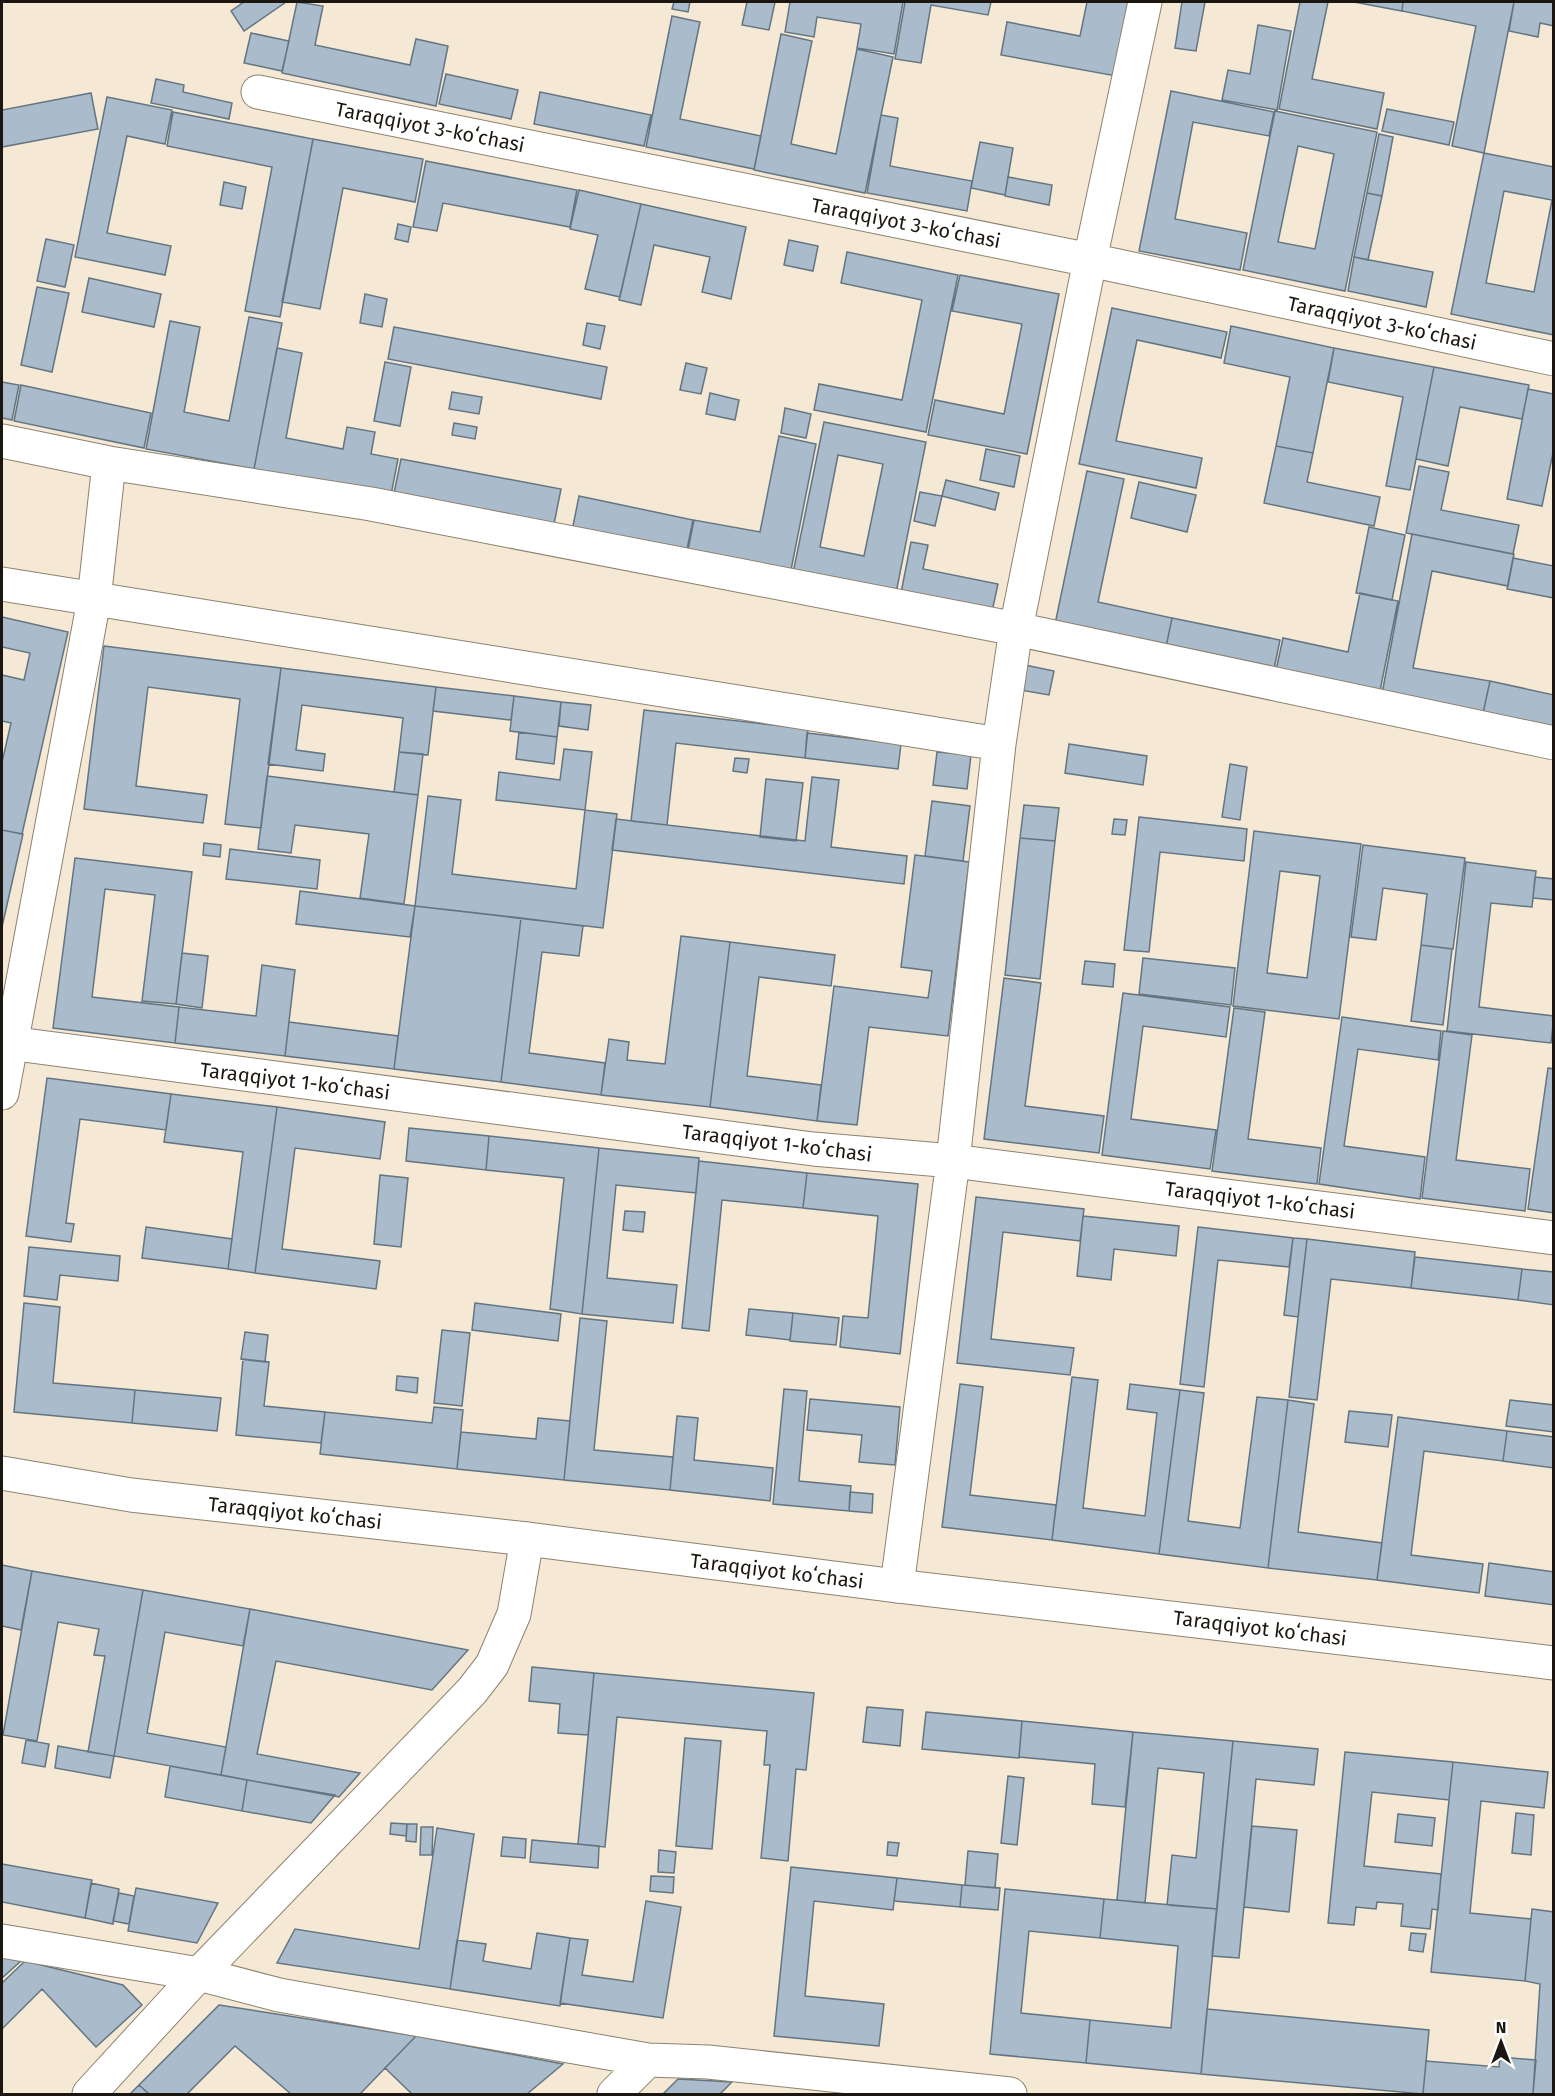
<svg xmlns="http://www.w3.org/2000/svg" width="1555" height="2096" font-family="'Fira Sans',sans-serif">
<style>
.building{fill:#aabccb;stroke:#647582;stroke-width:1.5;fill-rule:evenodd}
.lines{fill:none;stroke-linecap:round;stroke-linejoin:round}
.street-casing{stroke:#8d8270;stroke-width:35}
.secondary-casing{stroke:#8d8270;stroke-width:35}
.street{stroke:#fff;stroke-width:33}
.secondary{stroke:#fff;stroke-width:33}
.labels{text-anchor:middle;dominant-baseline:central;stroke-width:4.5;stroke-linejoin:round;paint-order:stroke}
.street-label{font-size:20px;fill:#1b160f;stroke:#fff}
</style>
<rect width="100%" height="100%" fill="#f5e9d5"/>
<path class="building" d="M244 2H286L244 31 231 11Z
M297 2 323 6 315 45 410 65 416 39 448 46 436 106 282 73Z
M674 2H690L688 12 672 9Z
M747 2H775L769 30 742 25Z
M790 2H903L894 54 857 48 861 24 817 17 814 37 785 32Z
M905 2H991L988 15 931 5 921 63 895 59Z
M1087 2H1130L1116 76 1001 55 1007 22 1080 36Z
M1182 2H1205L1196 51 1175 48Z
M1300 2H1328L1312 79 1384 93 1377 129 1279 109Z
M1354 2H1403L1402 11Z
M1403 2H1514L1484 153 1452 146 1476 26 1402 11Z
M1514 2H1554V26L1540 23 1538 37 1509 31Z
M672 16 700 22 680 119 761 136 754 169 646 147Z
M1258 25 1291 31 1277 110 1222 100 1228 70 1250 74Z
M251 33 289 41 282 71 244 63Z
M781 34 812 41 791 144 836 154 857 49 893 57 865 193 754 170Z
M446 74 518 90 511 119 439 104Z
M156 79 184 85 183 92 232 103 229 119 151 103Z
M1171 91 1274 112 1269 136 1193 122 1175 219 1247 233 1240 270 1139 251Z
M540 92 651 115 644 146 534 124Z
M91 93 98 129 2 147V110Z
M107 97 172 110 165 144 127 136 107 233 171 246 165 275 75 257Z
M1387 109 1454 122 1449 145 1382 131Z
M1275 111 1377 132 1345 291 1243 270ZM1298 146 1334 154 1315 249 1278 242Z
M173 112 313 139 280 317 245 311 272 167 167 146Z
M881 115 898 118 890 166 972 181 967 211 867 193Z
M1379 134 1393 137 1382 196 1367 193Z
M313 139 423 159 415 202 343 188 320 309 282 302Z
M980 142 1013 148 1005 195 971 188Z
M1484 153 1554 167V335L1451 314ZM1504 191 1552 200 1534 292 1486 283Z
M426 161 577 190 570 227 443 203 437 231 413 227Z
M1008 177 1052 185 1049 205 1005 196Z
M224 182 246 187 242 209 220 205Z
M579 190 641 204 620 297 585 289 598 235 570 229Z
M1367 193 1382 196 1368 260 1354 257Z
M641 204 746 227 731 299 702 292 710 257 654 245 641 305 619 300Z
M398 224 411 227 408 242 395 239Z
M46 239 74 245 65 287 37 281Z
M789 240 818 246 813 271 784 265Z
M847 252 958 275 926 432 814 410 819 384 902 400 922 300 841 283Z
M1354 257 1433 272 1426 307 1348 291Z
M960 275 1059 294 1027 454 928 435 935 400 1004 414 1022 324 952 311Z
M89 278 161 294 154 327 82 312Z
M37 287 69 293 52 372 21 365Z
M365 294 387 299 382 327 360 323Z
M1112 308 1227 332 1221 358 1137 340 1116 441 1202 458 1196 488 1079 464Z
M249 317 282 323 254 469 146 449 170 321 200 327 184 412 229 421Z
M587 323 605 326 600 349 583 345Z
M1231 326 1334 348 1313 453 1276 446 1290 377 1224 363Z
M394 327 607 367 601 399 388 359Z
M277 348 302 353 286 438 343 449 347 427 375 432 371 454 398 459 391 495 254 469Z
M1334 348 1434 367 1410 490 1386 486 1403 397 1328 382Z
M385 362 411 367 400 426 374 421Z
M686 363 707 368 701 394 680 390Z
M1434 367 1529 385 1522 419 1460 407 1448 466 1416 459Z
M2 382 19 385 12 420 2 418Z
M21 385 151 413 144 448 14 421Z
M1528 389 1554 394V448L1542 506 1507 499Z
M452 392 482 397 479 414 449 409Z
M710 393 739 400 735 420 706 414Z
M785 408 811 414 806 438 781 433Z
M824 422 926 442 895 598 792 578ZM838 455 883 464 864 556 820 547Z
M454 423 477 427 475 439 452 435Z
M779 436 816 444 790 575 687 555 694 520 760 532Z
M1276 446 1313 453 1307 482 1380 497 1374 526 1264 503Z
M986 449 1020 456 1014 487 980 480Z
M401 459 561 489 553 529 393 498Z
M1419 466 1449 472 1441 510 1519 525 1513 554 1406 533Z
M1087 471 1124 479 1098 602 1172 618 1165 652 1054 629Z
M946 480 999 493 995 510 942 496Z
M1139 482 1196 495 1187 532 1131 518Z
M920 492 942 496 935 526 914 521Z
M579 496 693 520 686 554 572 531Z
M1369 527 1405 535 1392 600 1356 593Z
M1412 534 1514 554 1508 586 1432 571 1413 668 1490 681 1482 718 1381 699Z
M911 542 928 545 923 569 998 584 991 616 900 598Z
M1513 558 1554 566V598L1507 589Z
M1360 593 1398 601 1379 696 1275 675 1283 638 1348 652Z
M2 617 68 632 22 834 2 830V762L11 723 2 721V675L24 680 30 653 2 647Z
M1172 618 1280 640 1273 674 1165 652Z
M104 646 281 668 261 828 225 824 240 699 148 687 136 786 207 795 203 823 84 809Z
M1025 665 1054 671 1049 695 1020 690Z
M281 668 436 687 428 755 399 752 403 718 302 705 296 750 325 754 323 771 268 764Z
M1490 681 1554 695V733L1482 718Z
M436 687 514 696 511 720 433 711Z
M514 696 561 702 557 737 510 731Z
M561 702 591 705 588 730 559 726Z
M644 710 808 729 805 758 676 743 667 825 631 821Z
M519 732 557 737 554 764 516 759Z
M807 733 901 744 898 769 805 758Z
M1069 744 1147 756 1143 785 1065 773Z
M564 749 592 752 585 810 496 800 499 772 560 780Z
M399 752 423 754 418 795 394 792Z
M937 752 971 755 967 789 933 785Z
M735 758 749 759 747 773 733 771Z
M1230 764 1247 767 1240 820 1222 817Z
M267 776 418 795 404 904 360 898 369 834 295 825 291 853 258 849Z
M812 777 839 780 831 847 907 856 904 884 612 850 616 819 805 841Z
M766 779 803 783 796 841 760 837Z
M428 796 461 800 452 874 576 889 585 810 617 814 603 928 415 906Z
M932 801 970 806 963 861 925 856Z
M1024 805 1059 808 1055 841 1020 838Z
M1139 817 1247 829 1244 861 1160 852 1149 952 1124 950Z
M1114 819 1127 820 1125 835 1112 834Z
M2 830 23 834 2 927Z
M1254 831 1361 844 1339 1019 1233 1006ZM1280 871 1320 876 1307 978 1267 973Z
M1020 838 1055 841 1040 979 1005 975Z
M204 843 221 845 220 857 203 855Z
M1363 845 1465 858 1453 949 1421 945 1427 894 1383 888 1376 940 1351 937Z
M230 849 320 860 317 889 226 879Z
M915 855 969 862 948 1036 869 1027 857 1125 817 1121 834 986 928 998 932 971 901 967Z
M75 858 192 872 176 1004 142 1001 155 895 105 889 92 997 179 1007 175 1043 53 1028Z
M1466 862 1536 871 1532 907 1491 903 1479 1007 1554 1016 1551 1043 1447 1031Z
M1535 877 1554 879V900L1533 898Z
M300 891 415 906 410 937 296 924Z
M415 906 521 918 501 1082 394 1069Z
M521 918 583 926 579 956 542 952 529 1053 605 1063 601 1095 501 1082Z
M681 936 730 942 710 1107 601 1095 609 1039 629 1042 627 1060 665 1064Z
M730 942 835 955 831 986 759 977 747 1076 821 1085 817 1121 710 1107Z
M1421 945 1452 949 1443 1025 1411 1021Z
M182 953 208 956 202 1008 176 1004Z
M1143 958 1235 968 1231 1005 1139 994Z
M1085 961 1115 964 1113 987 1082 984Z
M262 965 295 970 285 1056 175 1043 179 1007 256 1016Z
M1004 978 1041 983 1025 1106 1104 1116 1099 1153 984 1139Z
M1123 993 1230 1007 1226 1037 1143 1026 1131 1119 1216 1130 1210 1169 1102 1155Z
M1234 1008 1265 1012 1248 1139 1321 1148 1317 1184 1212 1171Z
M1342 1017 1441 1031 1438 1060 1358 1049 1344 1146 1425 1157 1420 1199 1319 1184Z
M289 1022 398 1036 394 1069 285 1056Z
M1443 1031 1472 1035 1456 1160 1530 1169 1525 1211 1422 1198Z
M1548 1068 1554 1069V1213L1528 1209Z
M47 1078 171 1094 166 1130 80 1119 66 1223 74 1224 71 1242 26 1236Z
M171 1094 277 1107 255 1273 228 1269 243 1152 164 1142Z
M277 1107 385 1122 380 1159 295 1148 282 1249 380 1261 376 1289 255 1273Z
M409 1128 489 1136 486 1170 406 1161Z
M489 1136 599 1148 582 1314 550 1309 564 1178 486 1170Z
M599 1148 699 1158 696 1193 616 1185 607 1278 677 1285 673 1323 582 1314Z
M699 1161 807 1173 803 1208 722 1200 709 1331 682 1328Z
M807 1173 918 1184 900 1354 840 1347 843 1316 868 1318 878 1216 803 1208Z
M380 1175 408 1178 401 1247 374 1244Z
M976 1197 1084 1209 1080 1241 1003 1232 991 1339 1074 1348 1070 1375 957 1363Z
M625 1211 645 1212 643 1232 623 1230Z
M1083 1216 1179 1226 1176 1256 1114 1249 1111 1280 1077 1276Z
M146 1227 232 1239 228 1269 142 1258Z
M1198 1227 1293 1238 1289 1267 1218 1260 1204 1387 1180 1384Z
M1293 1238 1307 1239 1298 1317 1284 1315Z
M1307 1239 1415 1252 1411 1288 1331 1279 1317 1400 1289 1397Z
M29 1247 120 1256 118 1281 60 1275 57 1300 24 1296Z
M1415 1257 1522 1269 1518 1300 1411 1288Z
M1522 1269 1554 1272V1305L1518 1300Z
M24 1303 60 1307 53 1383 135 1390 132 1423 14 1412Z
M475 1303 561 1314 558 1341 472 1330Z
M749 1309 793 1313 790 1340 746 1335Z
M793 1313 839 1318 836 1345 790 1341Z
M580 1318 607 1321 594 1450 673 1457 670 1490 564 1480Z
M442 1330 470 1333 462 1406 434 1403Z
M245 1332 268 1335 265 1362 241 1359Z
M243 1359 269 1362 264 1406 325 1412 321 1443 236 1435Z
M397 1376 418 1378 417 1393 396 1390Z
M1072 1377 1098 1380 1083 1508 1145 1516 1157 1413 1127 1409 1130 1384 1180 1390 1159 1554 1052 1540Z
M960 1384 983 1387 970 1495 1056 1505 1052 1540 942 1527Z
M784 1389 807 1391 799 1481 851 1486 849 1511 773 1504Z
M135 1390 221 1398 217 1431 132 1423Z
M1180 1390 1204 1393 1188 1521 1240 1528 1257 1397 1288 1400 1268 1568 1159 1554Z
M810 1399 900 1407 895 1465 859 1462 862 1435 807 1430Z
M1288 1400 1314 1404 1298 1532 1382 1543 1377 1580 1268 1568Z
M1510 1400 1554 1405V1432L1506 1426Z
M434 1407 463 1410 457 1469 320 1454 325 1412 432 1423Z
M1349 1411 1392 1415 1388 1447 1345 1442Z
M677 1416 698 1418 694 1460 773 1468 770 1501 670 1490Z
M1398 1417 1507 1431 1503 1461 1424 1451 1411 1555 1483 1564 1479 1593 1377 1580Z
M538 1418 570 1421 564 1480 457 1469 461 1432 536 1439Z
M1507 1431 1554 1437V1468L1503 1461Z
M850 1492 873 1494 872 1513 849 1511Z
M1489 1563 1554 1572V1605L1485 1596Z
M2 1565 32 1571 21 1630 2 1626Z
M32 1571 143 1590 114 1756 88 1752 105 1656 94 1655 99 1629 58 1622 37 1741 3 1735Z
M143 1590 250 1609 243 1646 165 1632 147 1733 226 1747 221 1775 114 1756Z
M250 1609 468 1650 432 1690 276 1661 257 1754 360 1773 339 1797 221 1775Z
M532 1667 594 1673 588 1735 558 1733 560 1704 529 1701Z
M594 1673 814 1693 806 1770 796 1769 788 1861 761 1858 770 1765H764L767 1731 617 1717 605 1847 578 1844Z
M867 1707 903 1710 900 1746 863 1742Z
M926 1712 1022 1721 1019 1758 922 1749Z
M1022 1721 1133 1732 1125 1807 1092 1804 1095 1764 1019 1757Z
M1133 1732 1233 1741 1217 1909 1167 1905 1172 1855 1196 1858 1204 1773 1158 1768 1145 1903 1117 1900Z
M685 1738 721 1741 712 1849 676 1846Z
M26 1740 49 1744 45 1767 22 1763Z
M1233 1741 1318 1749 1314 1785 1256 1779 1239 1958 1212 1956Z
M58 1746 114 1756 110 1778 55 1768Z
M1345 1752 1453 1762 1449 1800 1372 1792 1364 1866 1441 1874 1438 1910 1432 1909 1430 1929 1401 1926 1403 1904 1377 1902 1376 1909 1356 1907 1354 1925 1328 1923Z
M1453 1762 1548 1772 1544 1808 1481 1801 1470 1913 1531 1919 1525 1981 1431 1972Z
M170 1766 247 1780 242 1811 165 1797Z
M1008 1776 1024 1778 1017 1845 1001 1843Z
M247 1780 335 1795 311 1823 242 1811Z
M1516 1813 1534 1815 1531 1855 1512 1853Z
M1398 1814 1435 1818 1432 1846 1395 1842Z
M391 1823 407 1824 406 1836 390 1834Z
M407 1824H417L416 1842 406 1841Z
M1252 1826 1297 1830 1289 1912 1244 1907Z
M421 1827H433L432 1855H420Z
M437 1828 474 1834 450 1989 277 1963 295 1929 419 1949Z
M503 1837 526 1839 525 1858 501 1856Z
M532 1840 599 1846 598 1868 530 1862Z
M888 1842 899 1843 897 1856 887 1855Z
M659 1850 676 1852 674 1873 658 1872Z
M968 1851 998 1854 995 1888 965 1885Z
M2 1864 92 1880 85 1918 2 1902Z
M791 1867 897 1878 893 1910 814 1901 805 1996 884 2004 879 2046 774 2036Z
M651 1876 674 1877 673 1893 650 1891Z
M897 1878 962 1885 960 1907 894 1901Z
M91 1883 119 1889 113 1924 85 1918Z
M962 1885 1000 1888 998 1910 960 1907Z
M136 1888 218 1903 197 1943 128 1931Z
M1005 1889 1104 1899 1100 1938 1029 1931 1021 2013 1090 2020 1086 2063 990 2054Z
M119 1893 134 1896 129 1924 113 1921Z
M1104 1899 1217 1909 1201 2074 1086 2063 1090 2020 1171 2028 1178 1946 1100 1938Z
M646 1901 681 1907 663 2018 560 2003 570 1938 588 1940 582 1975 633 1982Z
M1532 1909 1554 1912V2094H1533L1540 1984 1525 1981Z
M537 1933 570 1938 560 2006 450 1989 457 1940 486 1944 483 1961 531 1969Z
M1411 1933 1426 1934 1423 1952 1409 1950Z
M2 1957 21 1961 2 1978Z
M25 1961 123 1985 142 2005 96 2047 42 1989 2 2029V1983Z
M219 2005 416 2036 360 2094H291L235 2046 187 2094H149L139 2085Z
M1207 2009 1429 2030 1423 2094 1201 2074Z
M416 2036 563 2064 527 2094H412L385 2068Z
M1500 2057 1536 2060 1533 2094H1423L1426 2061 1499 2067Z
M678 2079 732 2082 720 2094H663Z
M139 2085 149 2094H130Z"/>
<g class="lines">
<g class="street-casing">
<path id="street" d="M258 92 1090 260 1554 359
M2 441 109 463 371 504 1016 629 1554 743
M2 584 999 744
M2 1042 813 1149 953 1161 1554 1238
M2 1093 94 600 109 463
M897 1586 953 1161 999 744 1016 629 1090 260 1145 2
M2 1941 199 1974 279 1995 648 2060 708 2062 1010 2094
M89 2094 199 1974 472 1691 492 1665 514 1614 527 1539
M614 2094 648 2060"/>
</g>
<g class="secondary-casing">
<path id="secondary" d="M2 1473 131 1495 527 1539 897 1586 1554 1663"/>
</g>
<use href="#street" class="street"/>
<use href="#secondary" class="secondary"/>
</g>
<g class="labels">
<g class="street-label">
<text transform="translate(430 127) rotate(11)">Taraqqiyot 3-koʻchasi</text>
<text transform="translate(906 223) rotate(11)">Taraqqiyot 3-koʻchasi</text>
<text transform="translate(1382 323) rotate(12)">Taraqqiyot 3-koʻchasi</text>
<text transform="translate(295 1081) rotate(7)">Taraqqiyot 1-koʻchasi</text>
<text transform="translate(777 1143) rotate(7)">Taraqqiyot 1-koʻchasi</text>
<text transform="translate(1260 1200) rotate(7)">Taraqqiyot 1-koʻchasi</text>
<text transform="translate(295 1513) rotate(6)">Taraqqiyot koʻchasi</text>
<text transform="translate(777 1571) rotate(7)">Taraqqiyot koʻchasi</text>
<text transform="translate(1260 1628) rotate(7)">Taraqqiyot koʻchasi</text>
</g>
</g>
<rect width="1555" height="2096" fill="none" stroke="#1b160f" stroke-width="6"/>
<g transform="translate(1501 2042)" stroke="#ffffff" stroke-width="4.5" paint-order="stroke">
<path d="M0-4.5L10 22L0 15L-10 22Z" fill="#1b160f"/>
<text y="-9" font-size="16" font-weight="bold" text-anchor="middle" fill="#1b160f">N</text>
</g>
</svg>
